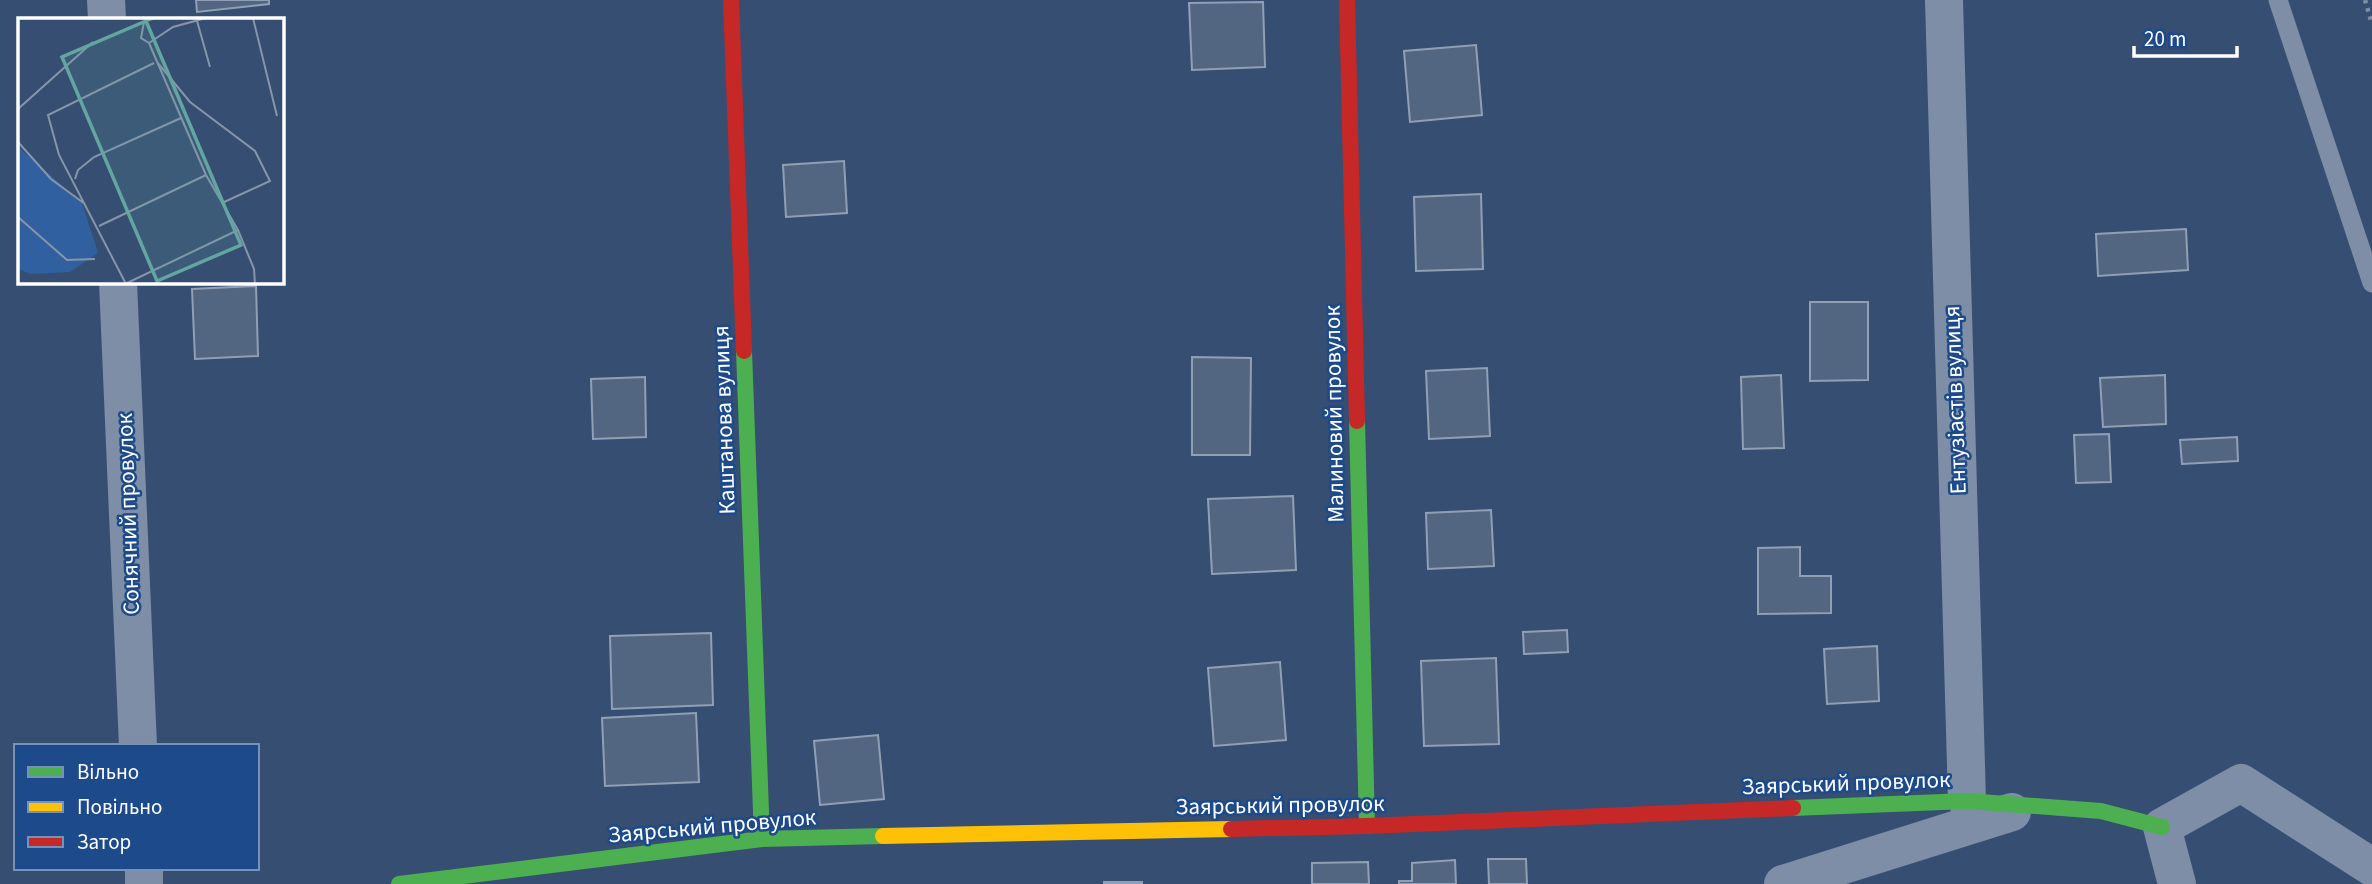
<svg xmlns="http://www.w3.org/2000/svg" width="2372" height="884" font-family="'Source Sans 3',sans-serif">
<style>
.building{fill:#526682;stroke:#919fb5;stroke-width:2}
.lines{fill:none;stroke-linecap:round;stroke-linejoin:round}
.path{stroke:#7d8ea6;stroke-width:4.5;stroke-dasharray:3.5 5;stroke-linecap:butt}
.lane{stroke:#7d8ea6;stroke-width:19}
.street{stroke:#7d8ea6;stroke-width:38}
.fast{stroke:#4caf50;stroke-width:16}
.slow{stroke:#ffc107;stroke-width:16}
.jam{stroke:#c62828;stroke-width:16}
.labels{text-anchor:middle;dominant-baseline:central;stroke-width:5;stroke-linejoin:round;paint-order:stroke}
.street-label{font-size:23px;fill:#fff;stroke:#1d4a8a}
.inset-road{fill:none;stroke:#8695aa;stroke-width:2}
.view{fill:#63a6a1;fill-opacity:0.15;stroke:#63a6a1;stroke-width:3.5}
.inset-edge{fill:none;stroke:#fff;stroke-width:3.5}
</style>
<rect width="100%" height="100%" fill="#364e72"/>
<path class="building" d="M196 0H269V4L197 12Z
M1263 2 1265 67 1192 70 1189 3Z
M1476 45 1482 115 1410 122 1404 51Z
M844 161 847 213 786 217 783 165Z
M1481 194 1483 269 1416 271 1414 197Z
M2186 229 2188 270 2098 276 2096 234Z
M256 286 258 356 195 359 192 289Z
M1810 302H1868V380L1810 381Z
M1192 357 1251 358 1250 455H1192Z
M1487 368 1490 436 1429 439 1426 371Z
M1781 375 1784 448 1743 449 1741 377Z
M2165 375 2166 424 2103 427 2100 378Z
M645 377 646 437 593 439 591 379Z
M2109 434 2111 482 2076 483 2074 435Z
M2237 437 2238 461 2182 464 2180 440Z
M1293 496 1296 570 1212 574 1208 499Z
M1491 510 1494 566 1428 569 1426 513Z
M1800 547V576H1831V613L1758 614V548Z
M1567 630 1568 652 1524 654 1523 632Z
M711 633 713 705 612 709 610 636Z
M1877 646 1879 701 1827 704 1824 649Z
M1496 658 1499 744 1424 746 1421 661Z
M1280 662 1286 740 1214 746 1208 668Z
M696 713 699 782 605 786 602 718Z
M878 735 884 799 820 805 814 741Z
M1488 859H1526L1527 884H1489Z
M1455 860 1456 884H1399V881H1412V863Z
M1368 862 1369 884H1312V863Z
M1104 882H1142V884H1104Z"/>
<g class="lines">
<path class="path" d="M2365 0 2372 24"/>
<path class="lane" d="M2278 0 2372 283"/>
<path class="street" d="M106 0 107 19
M1944 0 1967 801
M118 282 138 746
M144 868V884
M1783 884 2012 812
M2177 884 2162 827 2241 783 2372 867"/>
<path class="fast" d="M744 351 762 839
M1357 421 1367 826
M1793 808 1967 801 2101 811 2162 827
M399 884 762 839 883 836"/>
<path class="slow" d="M883 836 1231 829"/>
<path class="jam" d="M731 0 744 351
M1347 0 1357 421
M1231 829 1367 826 1793 808"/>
</g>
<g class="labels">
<g class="street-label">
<text transform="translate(1955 400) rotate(-92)">Ентузіастів вулиця</text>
<text transform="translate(1334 414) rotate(-91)">Малиновий провулок</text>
<text transform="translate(724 420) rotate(-92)">Каштанова вулиця</text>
<text transform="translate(128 514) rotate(-92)">Сонячний провулок</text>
<text transform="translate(1846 783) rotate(-2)">Заярський провулок</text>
<text transform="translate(1280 805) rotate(-1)">Заярський провулок</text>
<text transform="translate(712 826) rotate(-5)">Заярський провулок</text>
</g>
</g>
<g transform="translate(18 18)">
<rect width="266" height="266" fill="#364e72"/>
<path d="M0 129 64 185 80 235 52 254 13 256 0 251Z" fill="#3160a1"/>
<path class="inset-road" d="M235 0 259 98M179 3 192 49M131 25 188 157 220 212 236 251 237 266M131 25 155 9 188 0M131 25 123 20 126 4 137 0M139 44 172 84 237 133 252 163 204 185M0 91 75 24M0 124 33 161 67 186M57 161 60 152 76 139 163 100M0 199 49 242 77 241M81 208 188 157M107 266 220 212M108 266 41 137 30 97 136 45"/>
<path class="view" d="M128 3 223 227 139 263 44 39Z"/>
<rect width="266" height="266" class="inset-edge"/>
</g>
<rect x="14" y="744" width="245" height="126" fill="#1d4a8a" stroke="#7792b9" stroke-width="2"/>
<rect x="28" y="767" width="35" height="10" fill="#4caf50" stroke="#7792b9" stroke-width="2"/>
<text x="77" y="779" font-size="21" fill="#ffffff">Вільно</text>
<rect x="28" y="802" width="35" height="10" fill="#ffc107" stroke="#7792b9" stroke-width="2"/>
<text x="77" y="814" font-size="21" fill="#ffffff">Повільно</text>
<rect x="28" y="837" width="35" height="10" fill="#c62828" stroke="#7792b9" stroke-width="2"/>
<text x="77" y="849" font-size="21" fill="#ffffff">Затор</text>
<path d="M2134 46v10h103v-10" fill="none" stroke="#ffffff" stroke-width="3.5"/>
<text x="2144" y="46" font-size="21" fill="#ffffff" stroke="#1d4a8a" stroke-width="5" paint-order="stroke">20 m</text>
</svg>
